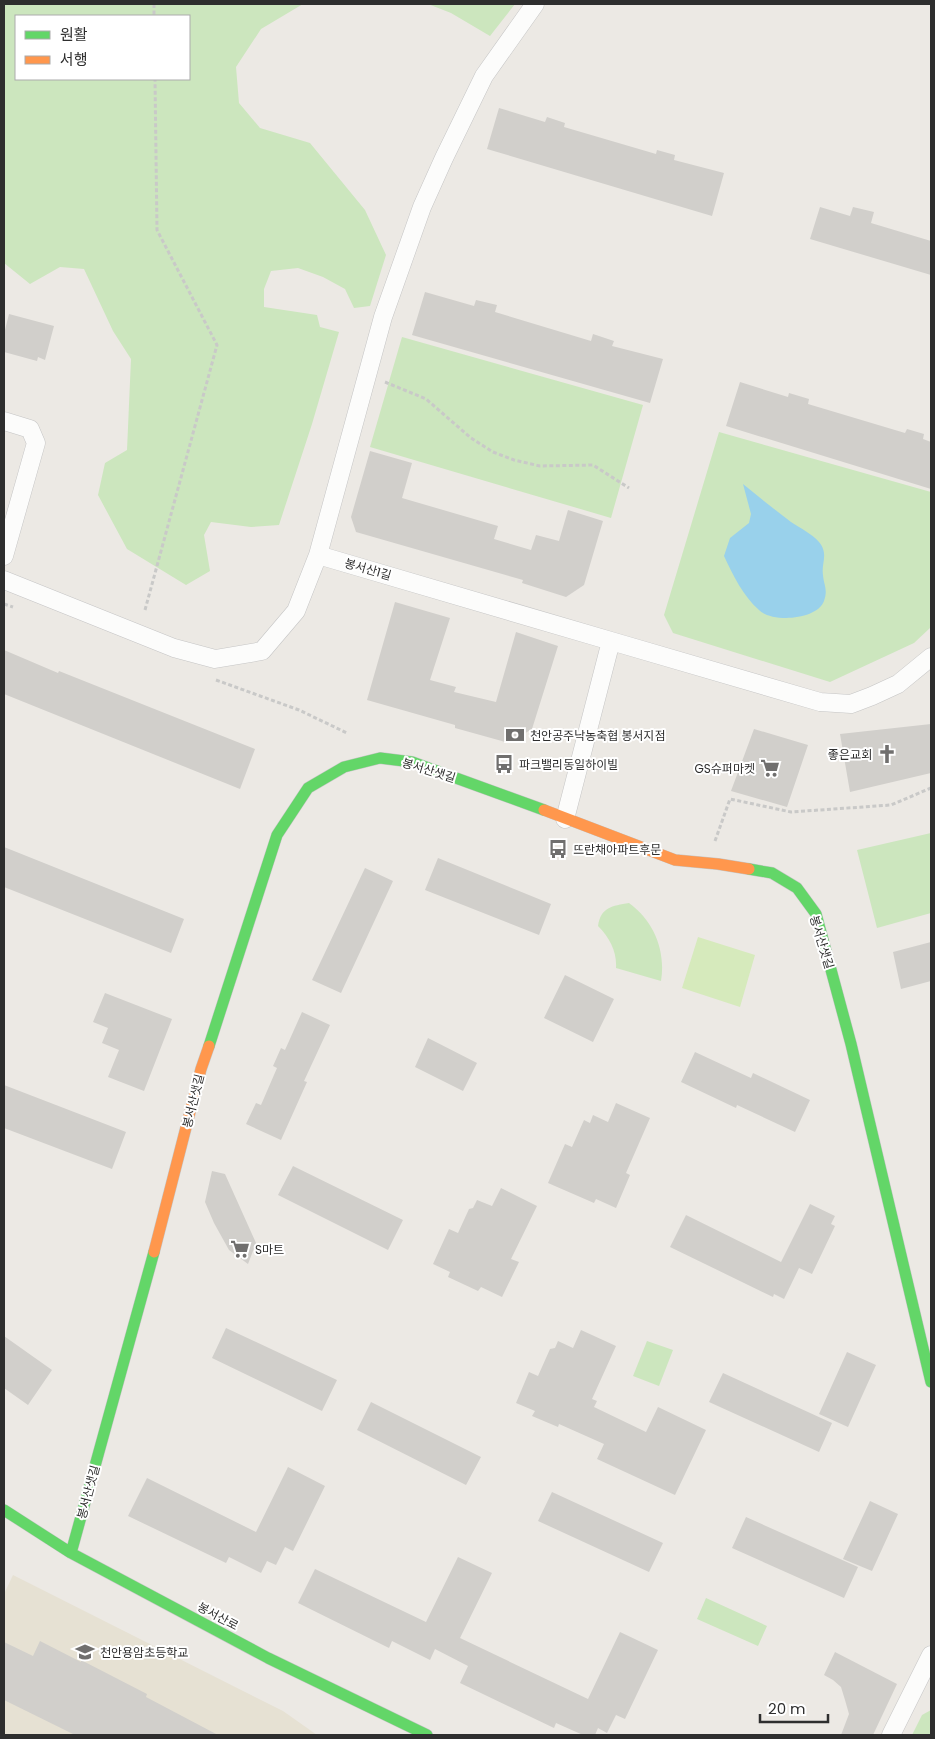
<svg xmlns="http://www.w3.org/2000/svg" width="935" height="1739" font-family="Poppins,'Noto Sans KR',sans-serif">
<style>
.education{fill:#e6e1d3}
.green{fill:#cce6be;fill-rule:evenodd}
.pitch{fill:#d6eabc}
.water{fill:#99d1eb}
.building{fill:#d1cfcb}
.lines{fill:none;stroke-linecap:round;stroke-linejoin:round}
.street-casing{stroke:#c5c5c5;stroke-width:19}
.fast-casing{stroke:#c5c5c5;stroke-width:12}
.slow-casing{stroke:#c5c5c5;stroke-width:12}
.path{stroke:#c9c9c8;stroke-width:3;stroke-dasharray:4 2.5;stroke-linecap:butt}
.street{stroke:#fcfcfb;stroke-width:18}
.fast{stroke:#63d668;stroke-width:11}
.slow{stroke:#ff974d;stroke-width:11}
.labels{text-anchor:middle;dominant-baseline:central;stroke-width:4;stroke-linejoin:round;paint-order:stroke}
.street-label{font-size:12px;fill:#2e2e2e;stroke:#fff}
.poi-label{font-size:12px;fill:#2e2e2e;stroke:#fff;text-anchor:start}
</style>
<rect width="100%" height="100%" fill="#ece9e4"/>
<path class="education" d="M13 1575 283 1711 317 1735H4V1594Z"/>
<path class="green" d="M4 4H303L261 29 236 67 239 103 260 128 310 143 365 210 386 255 370 306 354 308 345 289 323 277 298 268 271 271 264 289V307L317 315 320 327 339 332 312 424 279 525 251 527 211 522 204 535 210 571 186 585 127 549 98 495 105 463 127 450 131 359 113 331 84 269 60 267 30 284 4 263ZM16 16H189V79H16Z
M428 4H515L490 36 451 13Z
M402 337 643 405 611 518 370 447Z
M719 432 931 492V623L930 628 914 643 830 682 673 633 664 615Z
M931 833V913L877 928 857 850Z
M629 903C654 921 666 951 661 981L616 968C617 952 610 938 598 926 601 907 612 906 629 903Z
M647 1341 673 1350 659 1386 633 1376Z
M706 1598 767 1626 758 1646 697 1619Z
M931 1710V1735H912L922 1715Z"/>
<path class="pitch" d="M698 937 755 955 740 1007 682 988Z"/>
<path class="water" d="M743 484C759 497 775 510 791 522 800 528 812 534 819 542 829 554 821 563 823 575 824 586 828 589 824 601 817 620 772 623 759 610 743 596 733 575 724 556L730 538 749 523 751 514Z"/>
<path class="building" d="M499 108 545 122 547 117 565 123 564 127 656 154 657 150 675 155 674 160 724 173 712 216 487 149Z
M820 207 850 216 853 207 874 212 871 223 931 241V275L810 239Z
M425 292 474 306 476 300 497 305 495 312 591 341 593 334 614 341 612 346 663 359 650 403 412 335Z
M9 314 54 326 45 360 38 357 37 361 4 352V334Z
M740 382 788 397 789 393 809 399 808 404 905 433 907 429 924 434 923 439 931 442V489L726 426Z
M370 451 412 463 402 498 498 526 494 539 531 550 536 535 559 541 568 510 603 521 584 585 566 597 522 583 523 580 356 532 351 517Z
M395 602 450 618 430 680 456 687 454 692 496 702 516 632 558 646 532 729 509 743 455 728V725L367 700Z
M4 650 58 673 59 671 255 749 240 789 4 694Z
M931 724V773L850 792 840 734Z
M754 729 808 745 787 807 731 791Z
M4 847 184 919 171 953 4 887Z
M438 858 551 904 539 935 425 890Z
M365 868 393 881 341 993 312 980Z
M931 942V981L901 989 893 952Z
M565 975 614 999 593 1042 544 1018Z
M105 993 172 1019 144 1091 108 1077 119 1050 102 1043 108 1028 93 1022Z
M302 1012 330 1025 304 1081 307 1082 281 1140 246 1124 256 1103 261 1105 277 1068 273 1066 281 1048 285 1050Z
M428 1038 477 1063 463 1091 415 1067Z
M695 1052 751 1078 753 1073 810 1100 795 1132 737 1105 736 1108 681 1082Z
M4 1085 126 1132 112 1169 4 1128Z
M616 1103 650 1118 626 1173 630 1175 616 1208 596 1199 594 1203 548 1183 565 1144 572 1147 584 1120 590 1123 593 1115 608 1122Z
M293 1166 403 1220 388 1250 278 1195Z
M212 1171 225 1174 256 1243 248 1264 229 1250 214 1223 205 1202Z
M501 1188 537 1206 511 1259 519 1262 502 1297 481 1287 478 1291 448 1277 450 1272 433 1264 449 1229 458 1233 469 1209 473 1208 477 1200 492 1206Z
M810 1204 835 1216 831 1224 835 1226 812 1274 799 1268 784 1299 774 1294 773 1297 670 1247 686 1215 781 1262Z
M226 1328 337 1380 322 1411 212 1358Z
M581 1330 616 1346 592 1399 597 1401 594 1407 646 1432 658 1407 706 1430 675 1495 597 1459 604 1444 559 1424 558 1427 532 1416 535 1411 516 1403 529 1372 538 1376 550 1349 555 1348 558 1341 573 1348Z
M4 1336 52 1370 28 1405 4 1388Z
M847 1352 876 1365 848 1427 819 1414Z
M723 1373 832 1423 819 1452 709 1402Z
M371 1402 481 1457 466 1485 357 1430Z
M288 1467 325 1486 293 1551 285 1547 276 1565 267 1561 261 1573 229 1557 226 1563 128 1516 147 1478 256 1532Z
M552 1492 663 1543 649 1572 538 1521Z
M870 1501 898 1514 872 1571 843 1559Z
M746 1517 858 1567 844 1598 732 1548Z
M458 1557 492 1573 460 1638 588 1699 620 1632 658 1650 625 1719 616 1715 607 1733 598 1728 595 1735H583L556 1723 554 1728 460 1683 468 1666 435 1649 430 1660 392 1641 389 1648 298 1603 315 1569 426 1622Z
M40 1641 81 1662V1660L147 1694 146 1697 218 1735H75L4 1700V1642L33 1656Z
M835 1652 897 1684 873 1735H841L849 1714 845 1700 841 1687 833 1680 824 1675Z"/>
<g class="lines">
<g class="street-casing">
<path id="street" d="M4 421 30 429 36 443 4 556
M318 555 383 317 422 207 444 158 484 76 535 4
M4 580 174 648 215 659 262 651 296 611 318 555 611 641 565 819
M611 641 820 702 851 704 872 696 898 684 931 657
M891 1735 931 1655"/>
</g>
<g class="fast-casing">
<path id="fast" d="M749 869 772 873 797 888 816 914 851 1044 931 1382
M209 1046 277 835 308 788 344 767 380 758 412 762 544 810
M4 1510 71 1553 268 1658 427 1735
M71 1553 154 1252"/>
</g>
<g class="slow-casing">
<path id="slow" d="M544 810 675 860 718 864 749 869
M154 1252 201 1069 209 1046"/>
</g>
<path class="path" d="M154 4V16
M385 382 426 399 471 438 493 452 514 460 540 466 593 465 629 488
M4 604 13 607
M145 610 217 345 157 230 155 79
M216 680 299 710 347 733
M715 841 730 799 791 812 891 805 931 788"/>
<use href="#street" class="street"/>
<use href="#fast" class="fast"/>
<use href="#slow" class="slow"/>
</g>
<defs>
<g id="bank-bare" transform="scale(1.5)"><path d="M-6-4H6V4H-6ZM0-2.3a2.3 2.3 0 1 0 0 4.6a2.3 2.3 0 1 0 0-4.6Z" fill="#706f6e" stroke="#fff" stroke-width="2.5" paint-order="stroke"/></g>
<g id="church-bare" transform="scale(1.5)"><path d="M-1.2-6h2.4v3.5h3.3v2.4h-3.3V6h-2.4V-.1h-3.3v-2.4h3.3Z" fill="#706f6e" stroke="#fff" stroke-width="2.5" paint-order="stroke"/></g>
<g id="bus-bare" transform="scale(1.5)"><path d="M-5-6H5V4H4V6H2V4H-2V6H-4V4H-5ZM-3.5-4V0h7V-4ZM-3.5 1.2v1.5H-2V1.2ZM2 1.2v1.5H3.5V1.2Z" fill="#706f6e" stroke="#fff" stroke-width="2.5" paint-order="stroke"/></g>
<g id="supermarket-bare" transform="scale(1.5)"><path d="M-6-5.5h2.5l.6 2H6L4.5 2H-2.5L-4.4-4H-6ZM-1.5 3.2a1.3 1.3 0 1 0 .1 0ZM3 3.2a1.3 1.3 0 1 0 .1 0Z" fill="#706f6e" stroke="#fff" stroke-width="2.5" paint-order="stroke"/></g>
<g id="school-bare" transform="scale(1.5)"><path d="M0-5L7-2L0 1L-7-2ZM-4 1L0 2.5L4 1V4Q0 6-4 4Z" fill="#706f6e" stroke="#fff" stroke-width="2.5" paint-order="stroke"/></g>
</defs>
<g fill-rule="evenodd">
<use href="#bank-bare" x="515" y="735"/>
<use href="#church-bare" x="887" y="754"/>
<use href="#bus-bare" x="504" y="764"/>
<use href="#supermarket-bare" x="770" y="768"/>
<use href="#bus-bare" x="558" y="849"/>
<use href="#supermarket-bare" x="240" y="1249"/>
<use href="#school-bare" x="85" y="1652"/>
</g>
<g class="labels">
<g class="street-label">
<text transform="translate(368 569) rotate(16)">봉서산1길</text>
<text transform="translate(429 770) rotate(17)">봉서산샛길</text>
<text transform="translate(822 942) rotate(73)">봉서산샛길</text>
<text transform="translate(193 1101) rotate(-76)">봉서산샛길</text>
<text transform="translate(88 1492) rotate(-75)">봉서산샛길</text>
<text transform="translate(218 1616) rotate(28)">봉서산로</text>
</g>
<g class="poi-label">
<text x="530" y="735">천안공주낙농축협 봉서지점</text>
<text x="872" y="754" text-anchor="end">좋은교회</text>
<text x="519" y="764">파크밸리동일하이빌</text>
<text x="755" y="768" text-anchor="end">GS슈퍼마켓</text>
<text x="573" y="849">뜨란채아파트후문</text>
<text x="255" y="1249">S마트</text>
<text x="100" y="1652">천안용암초등학교</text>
</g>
</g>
<rect width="935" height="1739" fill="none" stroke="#2e2e2e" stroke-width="10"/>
<rect x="15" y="15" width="175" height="65" fill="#ffffff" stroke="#ababab"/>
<rect x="25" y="31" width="25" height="8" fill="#63d668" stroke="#ababab"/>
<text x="60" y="40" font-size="15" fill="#2e2e2e">원활</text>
<rect x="25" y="56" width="25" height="8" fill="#ff974d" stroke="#ababab"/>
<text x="60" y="65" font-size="15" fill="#2e2e2e">서행</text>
<path d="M760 1714v8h68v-8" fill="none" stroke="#2e2e2e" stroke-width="2.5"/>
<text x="768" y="1714" font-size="15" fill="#2e2e2e" stroke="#ffffff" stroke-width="4" paint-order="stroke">20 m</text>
</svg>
